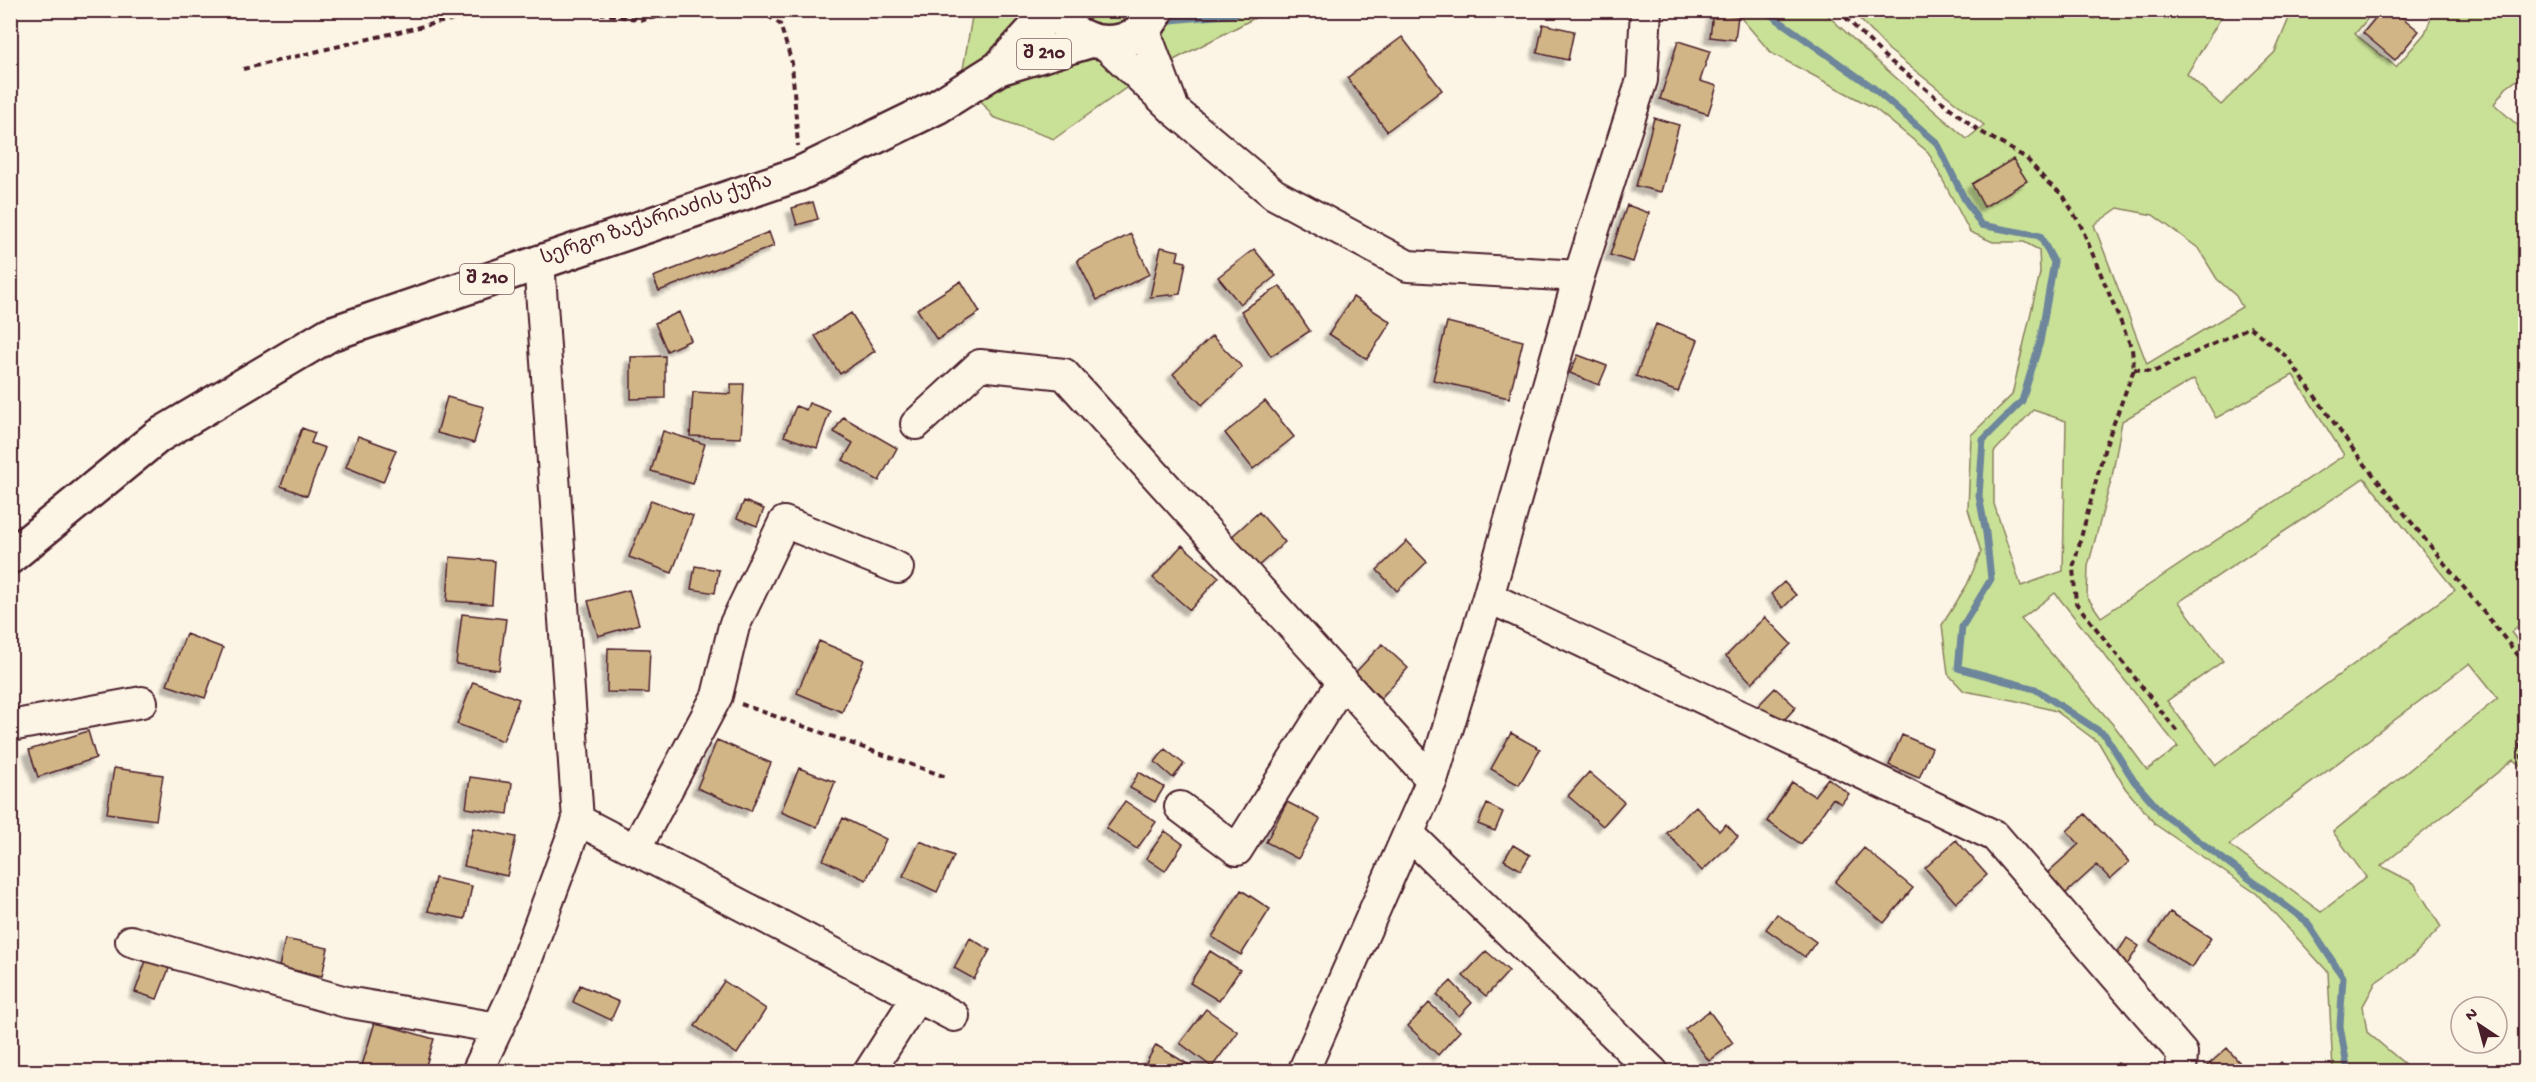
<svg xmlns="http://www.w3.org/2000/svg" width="2536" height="1082" font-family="'Gochi Hand','Noto Sans Georgian',sans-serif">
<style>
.green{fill:#c9e196;stroke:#8a8060;stroke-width:1.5;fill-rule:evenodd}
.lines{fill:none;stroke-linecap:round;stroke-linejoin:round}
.stream{stroke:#6d869b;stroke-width:7}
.building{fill:#d1b586;stroke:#4a1f2b;stroke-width:1.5;filter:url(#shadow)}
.minor-casing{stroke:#4a1f2b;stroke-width:34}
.major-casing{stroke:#4a1f2b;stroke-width:38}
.path{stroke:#4a1f2b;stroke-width:4;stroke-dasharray:6 4.5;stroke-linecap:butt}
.minor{stroke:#fcf5e5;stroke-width:30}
.major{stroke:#fcf5e5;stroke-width:33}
.labels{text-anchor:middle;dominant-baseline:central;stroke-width:4.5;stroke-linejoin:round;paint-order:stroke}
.shield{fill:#fcf5e5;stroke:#7f5f63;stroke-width:1.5}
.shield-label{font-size:18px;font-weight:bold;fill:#4a1f2b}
.street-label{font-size:20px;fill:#4a1f2b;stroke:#fcf5e5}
</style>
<defs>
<filter id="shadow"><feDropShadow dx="-5.5" dy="5.5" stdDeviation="1.5" flood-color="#0004"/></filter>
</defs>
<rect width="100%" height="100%" fill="#fcf5e5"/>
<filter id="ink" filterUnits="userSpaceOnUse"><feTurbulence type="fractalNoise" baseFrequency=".0167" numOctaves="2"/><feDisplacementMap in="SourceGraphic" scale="12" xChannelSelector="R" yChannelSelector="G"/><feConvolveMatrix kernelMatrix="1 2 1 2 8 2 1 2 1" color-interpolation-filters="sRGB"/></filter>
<g filter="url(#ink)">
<path class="green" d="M2002 10 2009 16 2013 11 2084 10 2094 19 2100 11H2225L2187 74 2221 105 2275 52 2292 11H2374L2355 34 2396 67 2425 33 2434 11H2525V74L2506 88 2494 104 2525 132 2526 619 2511 632 2525 651V769L2513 760 2381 866 2414 883 2441 927 2412 957 2376 982 2363 1006 2367 1032 2413 1071H2333L2328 972 2257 894 2156 825 2125 788 2099 743 2056 711 2013 700 1964 691 1948 674 1942 625 1967 585 1981 552 1968 509 1971 435 2012 395 2040 273 2039 250 2024 242H1993L1970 232 1928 152 1874 108 1771 53 1735 11H1823L1879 63 1967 139 1984 125 1889 50 1852 11ZM2118 208 2153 215 2198 248 2217 279 2236 296 2242 307 2147 364 2094 225ZM2293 375 2344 455 2101 617 2087 597 2088 566 2112 477 2122 421 2194 379 2216 418ZM2033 410 2066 421 2063 571 2021 586 1994 504V452ZM2364 478 2455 590 2216 765 2167 701 2223 661 2179 602ZM2055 593 2178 747 2147 770 2116 728 2021 619ZM2470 663 2498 698 2333 832 2366 877 2321 912 2229 845Z
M973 11H1268L1143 76 1054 139 993 117 962 75Z"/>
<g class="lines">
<path class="stream" d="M1764 10 1871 86 1937 143 1964 198 1981 225 2040 236 2054 262 2040 342 2022 401 1983 440 1979 496 1986 533 1991 579 1962 627 1958 668 2035 689 2105 735 2134 781 2163 814 2306 921 2343 977 2340 1026 2348 1072
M1171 20 1236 14 1242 10"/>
</g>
<path class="building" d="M2382 10H2393L2419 31 2395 60 2363 33Z
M1713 13 1738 16 1735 40 1710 37Z
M1543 24 1574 31 1568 60 1537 53Z
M1402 37 1442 90 1387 131 1347 78Z
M1678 41 1710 51 1700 81 1717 86 1708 114 1660 99Z
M1654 118 1679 125 1661 192 1636 186Z
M2013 159 2027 181 1984 207 1972 184Z
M813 202 818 219 797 225 792 208Z
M1627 205 1649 213 1633 262 1610 255Z
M769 232 774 246 659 291 653 277Z
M1131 234 1150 274 1097 300 1077 260Z
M1161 247 1179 251 1177 260 1186 262 1180 294 1150 297Z
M1254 249 1276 276 1240 304 1218 277Z
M961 281 980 312 937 340 917 309Z
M1280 286 1310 331 1271 356 1241 311Z
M1353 297 1391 322 1367 359 1329 334Z
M679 312 691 340 667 351 655 323Z
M851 313 875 351 840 374 815 336Z
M1447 322 1523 341 1509 398 1433 380Z
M1656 324 1698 340 1678 392 1636 376Z
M1212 336 1242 367 1202 405 1173 374Z
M1578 355 1607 366 1599 385 1570 373Z
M665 356V398L631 399V357Z
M731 384H744L741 438 690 436 693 392 731 394Z
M447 397 484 407 474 443 437 433Z
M1265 401 1294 437 1253 469 1225 433Z
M809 403 830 411 817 448 784 436 796 406 806 410Z
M843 417 897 448 879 481 843 460 853 443 834 432Z
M302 428 315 433 311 443 325 448 307 496 281 486Z
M663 431 705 444 693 484 651 471Z
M358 436 396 450 383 482 346 467Z
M651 500 693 516 672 573 629 557Z
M744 501 764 509 757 526 737 518Z
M1259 512 1285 542 1255 569 1229 539Z
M1407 541 1427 562 1397 591 1377 570Z
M1182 545 1219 577 1190 610 1153 578Z
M450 557 495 561 492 604 447 601Z
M695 566 719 570 715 593 691 589Z
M1784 582 1796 595 1783 608 1771 594Z
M629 590 639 624 598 636 588 601Z
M462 614 506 619 499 670 456 664Z
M1765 617 1791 644 1752 683 1726 656Z
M186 634 223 648 205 698 167 685Z
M819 641 864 660 842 712 797 693Z
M1382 644 1408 668 1381 698 1354 674Z
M608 648 650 649 648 693 607 692Z
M473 682 519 699 503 741 457 724Z
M1775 688 1796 707 1782 722 1755 709Z
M88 731 96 758 38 777 29 750Z
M1511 733 1540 749 1519 785 1491 769Z
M1902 735 1932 748 1919 778 1889 765Z
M717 740 771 763 751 811 697 788Z
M1165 749 1184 764 1173 778 1155 762Z
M114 768 163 775 156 820 107 813Z
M799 768 835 782 817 827 781 812Z
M1139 772 1164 787 1155 802 1130 788Z
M1589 772 1624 802 1603 826 1568 796Z
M470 777 512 783 508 814 466 808Z
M1828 778 1849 794 1841 804 1833 798 1801 844 1767 821 1792 782 1814 796Z
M1125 801 1156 822 1137 849 1106 828Z
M1287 802 1320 819 1298 859 1266 842Z
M1487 804 1503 812 1495 831 1478 824Z
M1696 806 1719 831 1726 824 1738 837 1702 871 1667 833Z
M2085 814 2129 862 2110 879 2097 865 2065 894 2046 874 2079 844 2067 831Z
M843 818 886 839 866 880 823 860Z
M473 828 516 837 507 876 464 866Z
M1165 831 1183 844 1165 871 1146 858Z
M1956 840 1987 875 1956 903 1925 868Z
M920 841 954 856 937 892 903 876Z
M1513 845 1530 855 1521 870 1504 860Z
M1864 848 1913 888 1884 923 1835 882Z
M435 878 472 886 465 919 428 911Z
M1241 890 1270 909 1241 955 1212 937Z
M2170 912 2211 938 2192 968 2150 941Z
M1777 914 1816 942 1805 957 1766 929Z
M970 938 990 950 974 979 954 968Z
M2127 938 2139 946 2127 965 2115 957Z
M285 939 328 948 322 976 279 967Z
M1210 951 1240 970 1219 1001 1190 983Z
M1486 951 1509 971 1486 996 1463 976Z
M147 958 170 966 157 999 135 992Z
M724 981 766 1009 737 1054 695 1026Z
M1451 981 1472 1003 1459 1016 1437 995Z
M580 985 619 1002 611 1020 573 1002Z
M1429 1003 1460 1031 1438 1055 1408 1026Z
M1206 1009 1238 1032 1212 1067 1180 1043Z
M1709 1011 1733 1043 1709 1061 1685 1029Z
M375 1022 434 1039 424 1072H368L361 1069Z
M1156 1045 1191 1066 1187 1072H1141Z
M2227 1048 2245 1069 2241 1072H2213L2208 1065Z
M2281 1062 2290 1072H2272Z
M2118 1063 2128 1072H2110Z"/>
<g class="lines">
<g class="minor-casing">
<path id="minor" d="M1144 29 1172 104
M1105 44 1174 110 1274 194 1408 266 1579 276
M916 424 980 365 1064 374 1432 780
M1488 597 1995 836 2182 1053 2181 1072
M10 726 142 702
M1180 807 1237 850 1343 681
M578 820 954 1016
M1410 835 1653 1072
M635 850 717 696 734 626 784 522 898 568
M131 941 346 1002 498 1028
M477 1072 515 991 578 820 539 261
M869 1072 917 997
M1303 1072 1432 780 1488 597 1579 276 1642 80 1646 10"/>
</g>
<g class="major-casing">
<path id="major" d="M1057 10C1061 17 1065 25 1071 30 1099 51 1141 46 1157 10
M999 68 1089 41
M10 557 158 436 330 334 799 174 937 107 999 68 1052 10"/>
</g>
<path class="path" d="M578 10 643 20 690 10
M759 10 780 24 792 63 798 146
M1838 10 1885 57 1978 130 2026 158 2048 183 2063 195 2081 226 2132 349 2134 369 2105 447 2073 568 2076 603 2179 734
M243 69 436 23 505 10
M2134 369 2153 372 2250 327 2287 357 2355 452 2526 665
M741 704 946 777
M2526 735 2520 743 2522 758 2526 761"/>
<use href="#minor" class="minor"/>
<use href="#major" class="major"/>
</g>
</g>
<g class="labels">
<g class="shield">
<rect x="1017" y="39" width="54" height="30" rx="4.5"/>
<rect x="460" y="264" width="54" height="30" rx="4.5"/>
</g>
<g class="shield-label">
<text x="1044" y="54">შ 210</text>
<text x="487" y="279">შ 210</text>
</g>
<g class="street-label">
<text transform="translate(657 221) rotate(-19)">სერგო ზაქარიაძის ქუჩა</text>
</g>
</g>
<rect width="2536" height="1082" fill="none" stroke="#fcf5e5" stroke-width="36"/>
<rect x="18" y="18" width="2500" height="1046" fill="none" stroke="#4a1f2b" stroke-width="2" filter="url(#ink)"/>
<g transform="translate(2479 1025) rotate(324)"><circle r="28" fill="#fcf5e5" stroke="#b59f9b" stroke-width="1.5"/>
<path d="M0-4.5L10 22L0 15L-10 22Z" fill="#4a1f2b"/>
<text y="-9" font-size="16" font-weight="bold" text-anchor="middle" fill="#4a1f2b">N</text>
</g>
</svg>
